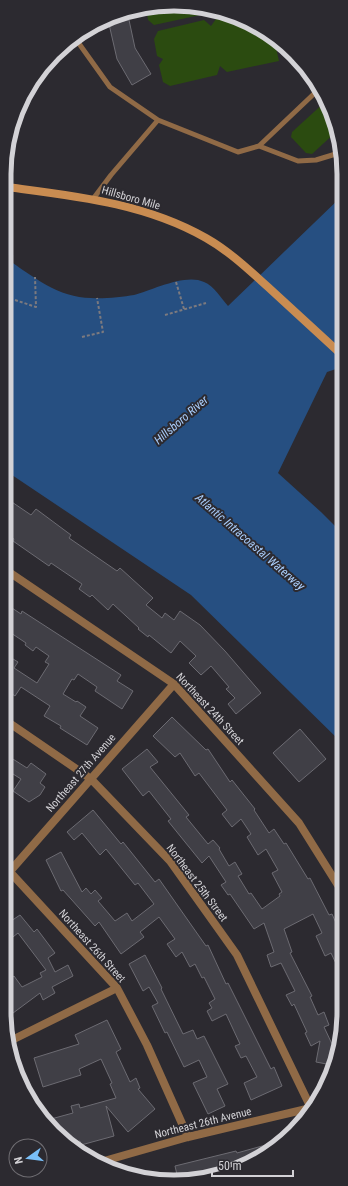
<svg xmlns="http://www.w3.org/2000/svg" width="348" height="1186" font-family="'Roboto Condensed',sans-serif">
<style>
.green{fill:#2b4b10}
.water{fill:#264f81}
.building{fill:#403f46;stroke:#6c6b72}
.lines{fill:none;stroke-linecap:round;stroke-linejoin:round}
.path{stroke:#7c7a7f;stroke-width:2;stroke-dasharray:3 2;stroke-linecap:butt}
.lane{stroke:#906a46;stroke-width:5}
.street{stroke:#906a46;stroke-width:8}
.secondary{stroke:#c98c51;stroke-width:8}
.labels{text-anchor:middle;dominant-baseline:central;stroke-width:4;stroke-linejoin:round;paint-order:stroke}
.street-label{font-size:11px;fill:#d3d2d6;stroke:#2c2a30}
.water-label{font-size:12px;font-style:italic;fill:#abcffd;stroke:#2c2a30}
.rim{fill:none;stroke:#d3d2d6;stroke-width:5}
</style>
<rect width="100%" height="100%" fill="#2c2a30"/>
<path class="green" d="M146 7H207L218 11 212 12 206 9 205 14 154 25 148 20Z
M226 14 259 27 274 39 279 61 227 72 220 66 217 75 170 86 163 82 159 65 163 59 157 56 154 39 158 31 204 20 211 26 218 16Z
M326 101 331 109 337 131 312 154 306 153 291 137 292 132Z"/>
<path class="water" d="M342 196V367L327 372 278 473 321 512 342 533 341 742 191 595 6 471 7 259C32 276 59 298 91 298 102 299 123 297 134 295 152 290 186 273 204 282 214 286 221 298 228 306Z"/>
<path class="building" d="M129 20 135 48 151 74 132 85 117 59 109 24Z
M6 498 31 515 36 509 71 535 69 538 117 571 120 568 153 598 146 605 162 618 165 613 174 620 180 611 200 625 225 651 261 693 236 714 228 704 235 698 226 689 229 687 211 666 201 675 189 663 196 656 180 641 171 653 149 635 148 637 138 629 139 628 113 604 108 610 92 595 90 597 79 589 82 584 51 563 49 566 13 541 14 539 6 533Z
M6 604 21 614 22 611 121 675 117 681 133 691 122 709 95 691 97 687 78 674 74 680 72 679 63 694 76 702 77 701 86 707 80 716 98 728 87 745 60 728 61 726 44 716 50 706 21 687 15 696 5 689V654L18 662 14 668 37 683 49 664 45 662 49 656 36 647 33 651 25 645 26 643 5 629Z
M172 717 206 750 208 749 230 782 232 780 255 809 254 810 269 833 274 829 284 844 286 843 308 879 310 878 329 915 332 914 341 934V974L331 953 325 956 316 936 322 933 313 914 284 929 292 952 290 953 312 996 310 997 318 1015 324 1012 329 1025 324 1027 332 1044 340 1046 332 1065 316 1062 320 1041 311 1046 305 1033 307 1032 294 1004 292 1006 286 995 295 991 281 963 271 967 267 955 274 952 264 923 254 929 230 894 228 895 221 885 226 882 209 856 202 863 168 821 171 819 149 791 143 796 122 769 147 749 158 762 150 767 189 815 186 817 208 844 213 840 220 848 219 849 229 866 235 862 242 874 238 876 249 894 251 893 262 909 280 896 279 894 282 892 272 873 278 870 266 849 258 855 247 837 251 834 241 819 232 827 222 814 227 810 199 773 195 776 180 753 175 757 153 736Z
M300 729 326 759 299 782 273 753Z
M5 754 27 768 31 763 46 774 40 783 45 787 40 795 29 802 13 791 21 779 5 769Z
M93 810 121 844 123 842 155 882 159 879 206 946 208 945 226 984 228 983 271 1069 274 1067 282 1086 251 1100 244 1083 257 1077 246 1056 241 1058 235 1046 240 1044 226 1014 212 1021 207 1011 212 1008 209 1003 215 999 204 977 202 978 195 964 190 967 182 952 176 957 167 944 175 939 159 917 140 932 144 937 121 954 99 922 95 926 63 890 61 891 46 860 61 852 82 892 86 888 91 894 95 890 102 898 98 901 115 921 127 913 132 921 154 904 138 883 135 885 106 849 100 855 82 833 74 840 67 832Z
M4 913 11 921 20 915 34 932 37 929 55 953 48 958 55 972 68 965 73 976 52 987 55 993 43 1000 40 993 5 1019 4 1012V983L14 976 22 987 42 977 40 973 46 970 18 933 4 944Z
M145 955 162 988 161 989 183 1034 193 1030 197 1039 204 1036 228 1084 217 1089 225 1106 208 1114 193 1083 207 1077 199 1060 184 1067 167 1032 165 1033 152 1006 158 1003 149 987 143 991 129 964Z
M107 1020 121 1049 116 1052 130 1082 136 1078 140 1088 138 1089 155 1109 128 1132 106 1106 114 1136 81 1145 80 1141 71 1143 47 1125 52 1123 51 1119 73 1113 71 1106 79 1104 80 1108 116 1098 110 1084 112 1083 101 1059 79 1069 81 1075 43 1087 34 1058 79 1044 75 1035Z
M280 1141 281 1143 277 1147 218 1176 178 1179 175 1166 236 1151 237 1153Z"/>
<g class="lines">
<path class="path" d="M176 282 184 309
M15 300 36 307 35 277
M165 315 206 303
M82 337 103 332 97 298"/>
<path class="lane" d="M75 38 110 87 158 120
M259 146 298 161 316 160 339 153 342 151
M93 199 111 175 158 120 238 152 259 146 319 89"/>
<path class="street" d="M6 570 174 684 299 823 341 890
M5 720 91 779 170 861 237 955 311 1108
M5 869 10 872 117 988 147 1045 188 1137
M5 877 174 684
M10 1041 117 988
M97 1163 188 1137 315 1107"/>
<path class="secondary" d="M7 187C75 196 145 203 206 238 229 251 249 270 268 287 293 310 317 332 342 355"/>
</g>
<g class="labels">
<g class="street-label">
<text transform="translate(131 198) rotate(16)">Hillsboro Mile</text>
<text transform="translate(210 709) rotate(47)">Northeast 24th Street</text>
<text transform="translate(81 773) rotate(-49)">Northeast 27th Avenue</text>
<text transform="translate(197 883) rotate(53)">Northeast 25th Street</text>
<text transform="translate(92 946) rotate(48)">Northeast 26th Street</text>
<text transform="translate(203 1123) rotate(-14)">Northeast 26th Avenue</text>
</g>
<g class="water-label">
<text transform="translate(181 420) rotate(-41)">Hillsboro River</text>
<text transform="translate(250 542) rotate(41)">Atlantic Intracoastal Waterway</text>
</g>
</g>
<path d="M0 0H348V1186H0ZM174 11H174A163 163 0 0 1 337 174V1012A163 163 0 0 1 174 1175H174A163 163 0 0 1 11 1012V174A163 163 0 0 1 174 11Z" fill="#2c2a30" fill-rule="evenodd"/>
<path class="rim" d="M174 11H174A163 163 0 0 1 337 174V1012A163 163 0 0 1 174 1175H174A163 163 0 0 1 11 1012V174A163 163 0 0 1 174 11Z"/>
<g transform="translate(28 1158) rotate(256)"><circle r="19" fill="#2c2a30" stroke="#6f6d72"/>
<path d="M0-3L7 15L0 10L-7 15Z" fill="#79bff8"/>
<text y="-6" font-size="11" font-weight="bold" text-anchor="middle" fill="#d3d2d6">N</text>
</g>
<path d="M212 1170v6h81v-6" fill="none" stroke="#d3d2d6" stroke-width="2"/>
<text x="218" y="1170" font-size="12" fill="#d3d2d6" stroke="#2c2a30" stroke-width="3" paint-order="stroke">50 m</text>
</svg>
